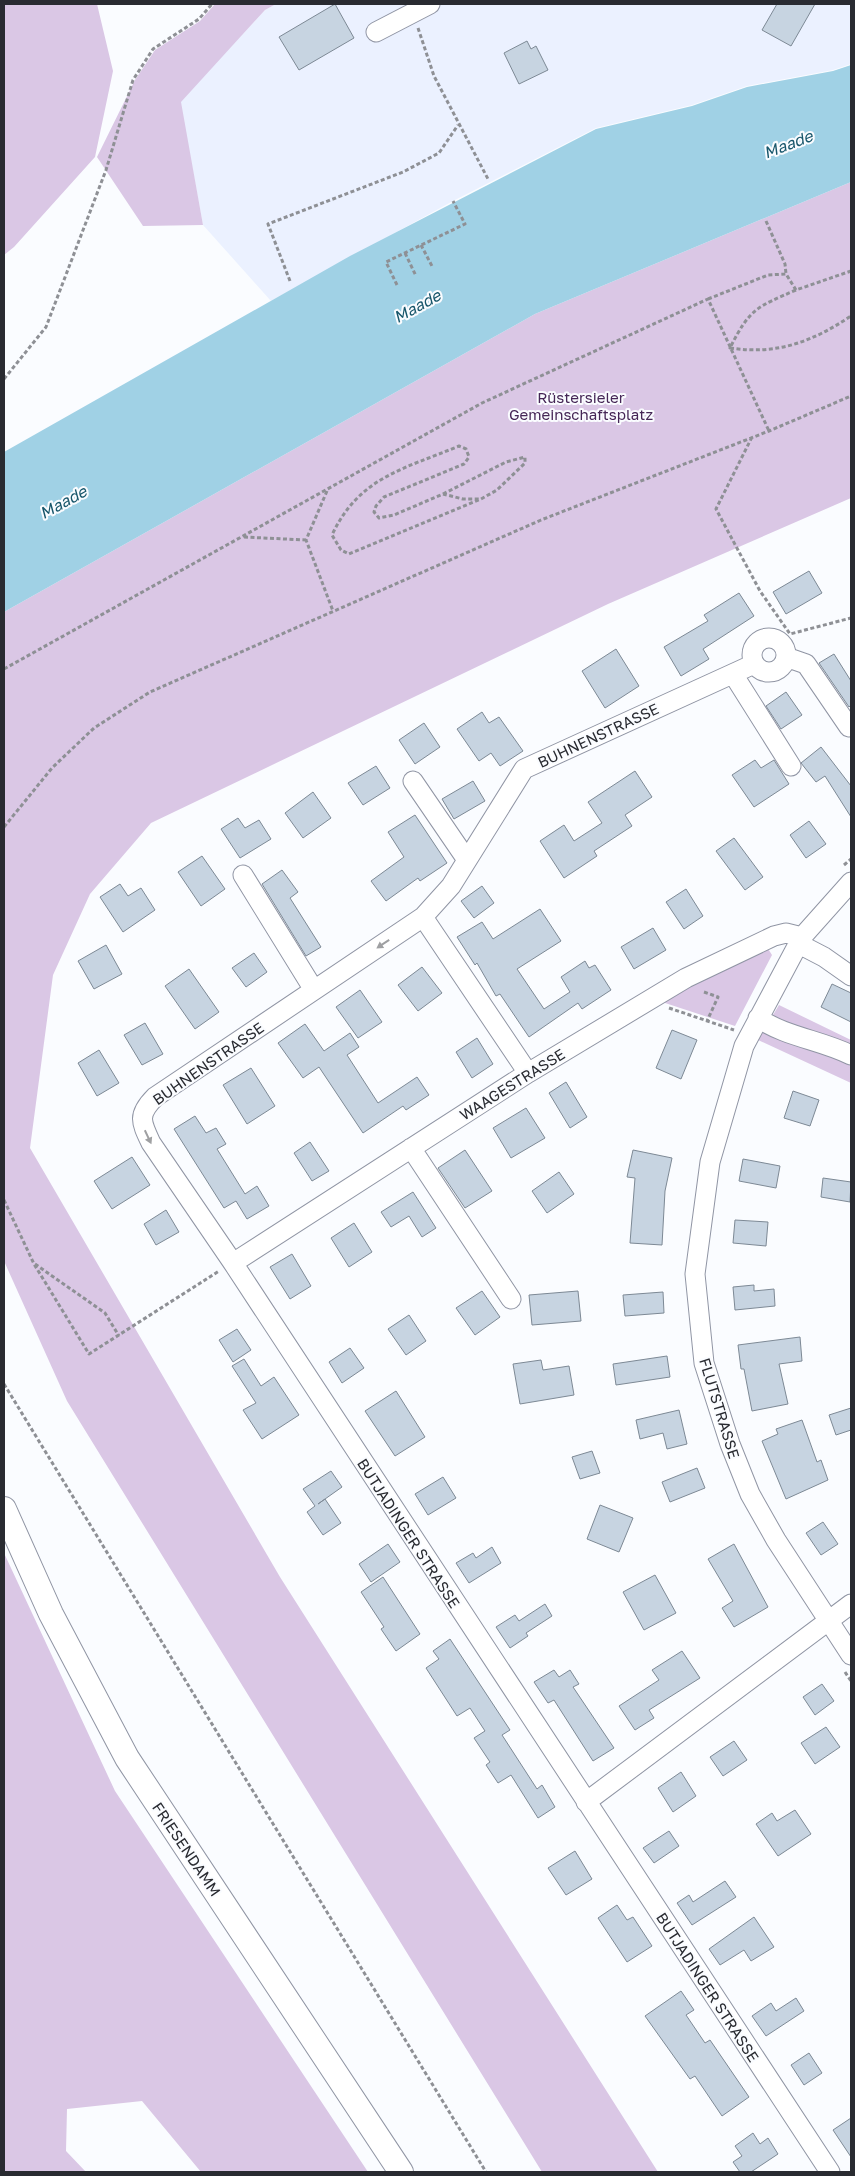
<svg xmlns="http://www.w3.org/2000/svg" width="855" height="2176" font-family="'Golos Text',sans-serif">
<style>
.built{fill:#ebf1ff}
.green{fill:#dac7e5}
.water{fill:#a0d1e5}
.building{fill:#c7d4e1;stroke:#7d8995}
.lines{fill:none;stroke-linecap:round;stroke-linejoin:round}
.minor-casing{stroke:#9095a4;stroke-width:21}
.major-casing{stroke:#9095a4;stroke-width:26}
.path{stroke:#8e9095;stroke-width:3;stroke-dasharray:4 2.5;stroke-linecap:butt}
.minor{stroke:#fff;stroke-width:19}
.major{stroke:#fff;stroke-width:24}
.oneway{fill:#9fa0a2}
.labels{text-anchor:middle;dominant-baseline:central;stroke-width:4;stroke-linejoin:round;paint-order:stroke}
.park-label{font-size:15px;fill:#452656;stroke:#fafcff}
.street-label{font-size:15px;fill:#292b31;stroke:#fafcff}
.water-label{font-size:16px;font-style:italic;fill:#17566b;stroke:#fafcff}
</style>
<rect width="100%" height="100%" fill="#fafcff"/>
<path class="built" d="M276 4H851V64L833 70 747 86 692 105 596 128 453 201 271 301 203 225 180 102 265 10Z"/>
<path class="green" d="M4 4H97L113 71 95 157 14 247 4 255Z
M215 4H276L265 10 181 102 203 225 143 226 97 157 135 80 155 50 200 21Z
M851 182V498L608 604 151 823 90 894 53 975 30 1148 280 1577 658 2172H542L67 1401 4 1261V612L535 314Z
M765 944 772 955 735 1026 659 1001Z
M779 1005 851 1040V1083L758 1040Z
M4 1553 115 1791 368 2172H201L142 2101 67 2109 66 2151 86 2172H4Z"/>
<path class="water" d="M851 65V182L535 314 4 612V452L350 256 596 129 692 106 747 87 833 71Z"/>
<path class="building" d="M335 4 354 38 299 70 279 37Z
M777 4H815L791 46 762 30Z
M527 41 531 49 536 46 548 70 519 84 504 53Z
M809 571 822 593 786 614 773 592Z
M739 593 754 616 703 649 709 659 681 676 664 647 708 621 704 615Z
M616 649 639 686 605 708 582 671Z
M834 654 851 681V705L849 707 819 663Z
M786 692 802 715 781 729 766 706Z
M482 712 489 723 499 717 523 751 500 766 491 753 479 761 457 729Z
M424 723 440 747 415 764 399 740Z
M821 747 851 786V817L825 776 816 782 801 763Z
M755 760 761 768 774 760 789 784 754 807 732 775Z
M376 766 390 788 363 805 348 783Z
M635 771 652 797 625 815 632 826 594 851 597 856 564 878 540 841 564 825 574 841 602 823 588 802Z
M473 781 485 801 454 819 442 799Z
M313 792 331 818 303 838 285 813Z
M415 815 447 863 420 881 418 878 386 901 371 881 404 857 388 832Z
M238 818 245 828 259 820 271 839 240 858 221 829Z
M809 821 826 844 806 858 790 835Z
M734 838 763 877 745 890 716 851Z
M202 856 225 889 201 906 178 872Z
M282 870 298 892 290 898 321 947 306 956 262 884Z
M120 884 128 896 141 888 155 910 123 932 100 897Z
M482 886 494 903 474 918 461 901Z
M686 889 703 916 684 929 666 902Z
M540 909 561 941 517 969 544 1009 570 992 561 977 585 961 589 968 595 965 611 990 582 1009 578 1003 529 1037 500 994 496 996 477 963 475 965 457 937 482 922 493 939Z
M653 928 666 950 634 969 621 947Z
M106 945 122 974 94 989 78 961Z
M254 953 267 972 246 987 232 968Z
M422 967 442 993 418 1011 398 985Z
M189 969 219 1012 195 1029 165 986Z
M832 984 851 993V1022L821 1007Z
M360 990 382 1022 358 1038 336 1007Z
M145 1023 163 1054 142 1065 124 1035Z
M305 1024 324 1051 350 1033 359 1047 347 1055 378 1103 417 1077 429 1095 406 1110 403 1106 363 1133 319 1067 303 1078 278 1043Z
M672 1030 697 1040 681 1079 656 1068Z
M477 1038 493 1064 472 1078 456 1052Z
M99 1050 119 1083 97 1096 78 1063Z
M251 1068 275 1106 247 1124 223 1085Z
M566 1082 587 1117 570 1128 549 1093Z
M793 1091 819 1100 810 1126 784 1118Z
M526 1108 545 1138 511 1158 493 1128Z
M195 1116 206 1133 216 1128 226 1144 217 1149 245 1194 257 1186 269 1206 247 1219 236 1201 224 1208 174 1129Z
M310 1142 329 1171 312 1181 294 1153Z
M465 1150 492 1191 465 1208 438 1168Z
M633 1150 672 1158 665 1191 662 1245 630 1243 635 1178 627 1177Z
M132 1157 150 1185 112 1209 94 1181Z
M743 1159 780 1166 776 1188 739 1181Z
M559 1172 574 1194 547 1213 532 1191Z
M823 1178 851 1182 850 1202 821 1197Z
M413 1192 436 1228 422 1237 409 1216 391 1227 381 1212Z
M166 1210 179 1232 156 1245 144 1224Z
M735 1220 768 1222 766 1246 733 1243Z
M354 1223 372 1252 349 1267 331 1238Z
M292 1254 311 1286 290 1299 270 1267Z
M754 1285V1291L774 1289 775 1306 735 1310 733 1287Z
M482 1291 500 1317 475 1335 456 1308Z
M578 1291 581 1321 532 1325 529 1295Z
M663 1292 664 1313 625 1316 623 1295Z
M409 1315 426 1341 406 1355 388 1329Z
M237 1329 251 1350 233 1362 219 1340Z
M800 1337 802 1361 779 1364 788 1404 752 1411 744 1369H741L738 1345Z
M350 1348 364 1368 342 1383 329 1362Z
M667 1356 670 1377 616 1385 613 1364Z
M244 1359 261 1386 274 1377 299 1415 262 1439 243 1410 256 1403 232 1366Z
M541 1360 543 1370 569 1366 574 1395 520 1404 513 1364Z
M396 1391 425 1437 395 1456 365 1411Z
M851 1408V1430L836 1435 829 1415Z
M679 1410 687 1444 667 1449 663 1433 640 1439 636 1420Z
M802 1420 817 1462 821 1460 828 1480 786 1499 762 1441 778 1434 776 1429Z
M592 1451 600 1473 580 1479 572 1457Z
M697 1468 705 1488 670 1502 662 1482Z
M331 1471 342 1487 318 1504 325 1499 341 1523 323 1535 307 1512 315 1506 303 1489Z
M443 1477 456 1498 428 1515 415 1494Z
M600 1505 633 1518 619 1552 587 1539Z
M823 1522 838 1544 821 1555 806 1533Z
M388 1544 400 1562 371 1582 359 1564Z
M734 1544 768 1607 734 1627 722 1608 733 1601 708 1559Z
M492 1547 501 1563 469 1583 456 1563 473 1553 476 1558Z
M655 1575 676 1613 644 1630 623 1592Z
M383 1577 420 1634 396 1651 381 1629 384 1627 361 1592Z
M545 1604 552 1616 526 1633 528 1636 510 1648 496 1627 515 1615 519 1621Z
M450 1639 510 1730 502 1735 537 1789 542 1785 555 1807 538 1818 511 1775 498 1783 486 1765 490 1762 474 1738 485 1731 470 1708 457 1716 426 1668 439 1659 433 1651Z
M682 1651 700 1678 649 1710 654 1718 635 1730 619 1706 659 1680 652 1670Z
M554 1670 559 1677 570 1670 579 1684 573 1687 614 1748 593 1761 554 1700 548 1703 534 1682Z
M822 1684 834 1701 815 1715 803 1697Z
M826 1727 840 1747 815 1764 801 1743Z
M734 1741 747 1760 723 1776 710 1757Z
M681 1772 696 1796 673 1812 658 1788Z
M795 1810 811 1834 778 1856 756 1824 772 1813 777 1821Z
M669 1831 679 1846 654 1863 643 1848Z
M575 1851 592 1879 566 1895 548 1868Z
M725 1881 736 1897 692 1925 677 1903 689 1895 693 1902Z
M617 1905 627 1920 633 1917 652 1946 627 1962 598 1918Z
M754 1917 774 1947 751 1961 744 1950 720 1965 709 1949Z
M681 1991 694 2010 686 2015 705 2043 710 2040 749 2097 722 2116 695 2076 690 2079 645 2016Z
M796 1998 804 2011 766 2036 752 2016 771 2003 776 2011Z
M809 2053 822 2073 804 2085 791 2065Z
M851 2118V2157L833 2130Z
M753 2133 760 2144 768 2138 778 2154 751 2172H740L733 2162 742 2156 735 2146Z"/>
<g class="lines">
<g class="minor-casing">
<path id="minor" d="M376 32 430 4
M752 655a17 17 0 1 1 34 0a17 17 0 1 1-34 0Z
M786 657 806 664 849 727
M754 664 524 769 451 886 423 917 155 1097C137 1115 141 1122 151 1143L233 1263 830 2172
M733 674 791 766
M413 781 467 860
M243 875 314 990
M851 882 802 937 744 1046 710 1162 695 1274 704 1363 730 1444 750 1494 776 1540 851 1655
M423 917 528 1073
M799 944 824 957 851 976
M758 1018C786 1037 821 1040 851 1055
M411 1148 511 1299
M233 1263 528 1073 686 978 774 936 786 933 802 937
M586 1802 851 1604"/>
</g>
<g class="major-casing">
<path id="major" d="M4 1509 51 1614 127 1758 401 2172"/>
</g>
<path class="path" d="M418 28 434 76 488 179
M766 221 785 264 786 274
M421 245 433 268
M405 253 416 276
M290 281 268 224 403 172 439 153 458 125
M397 285 386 262 465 224 453 201
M796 290C757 307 750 308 730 348 777 355 812 342 851 316
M708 299 768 275 786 274 796 290 851 271
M4 379 46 327 106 170 133 80 153 49 199 19 212 4
M752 437 716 509 760 591 790 634 851 618
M327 491 306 540 333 611
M443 494 506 462 525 457V463L497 490 481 499 349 554 341 550 332 535C359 477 404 469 459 446L466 449 469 457 464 464 384 497 376 506 374 512 379 518 394 515 443 494 463 499H481
M244 537 306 540
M4 669 482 403 708 299 769 431
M4 827 52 768 94 728 150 692 541 520 769 431 851 396
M844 865 851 859
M704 992 718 997 707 1021
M669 1008 734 1030
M4 1200 34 1264 89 1354 219 1271
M35 1264 105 1313 119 1336
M4 1384 486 2172
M845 1672 851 1681"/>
<use href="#minor" class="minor"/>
<use href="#major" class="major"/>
</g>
<defs><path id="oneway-solid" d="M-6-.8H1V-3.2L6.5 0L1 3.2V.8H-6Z" transform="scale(1.25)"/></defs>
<g class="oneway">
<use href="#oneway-solid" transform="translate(383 944) rotate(146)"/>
<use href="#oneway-solid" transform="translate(148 1137) rotate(65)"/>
</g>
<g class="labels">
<g class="park-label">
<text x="581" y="397">Rüstersieler<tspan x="581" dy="17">Gemeinschaftsplatz</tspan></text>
</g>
<g class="street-label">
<text transform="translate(598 735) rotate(-25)">BUHNENSTRASSE</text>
<text transform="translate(208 1063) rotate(-35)">BUHNENSTRASSE</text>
<text transform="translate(512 1084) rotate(-32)">WAAGESTRASSE</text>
<text transform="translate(720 1408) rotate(73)">FLUTSTRASSE</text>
<text transform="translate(409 1533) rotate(57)">BUTJADINGER STRASSE</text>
<text transform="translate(187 1849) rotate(56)">FRIESENDAMM</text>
<text transform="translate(708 1987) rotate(57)">BUTJADINGER STRASSE</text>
</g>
<g class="water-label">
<text transform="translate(788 144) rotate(-21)">Maade</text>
<text transform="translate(417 306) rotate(-29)">Maade</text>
<text transform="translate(63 502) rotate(-29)">Maade</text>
</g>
</g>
<rect width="855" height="2176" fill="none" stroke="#292b31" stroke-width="10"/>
</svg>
